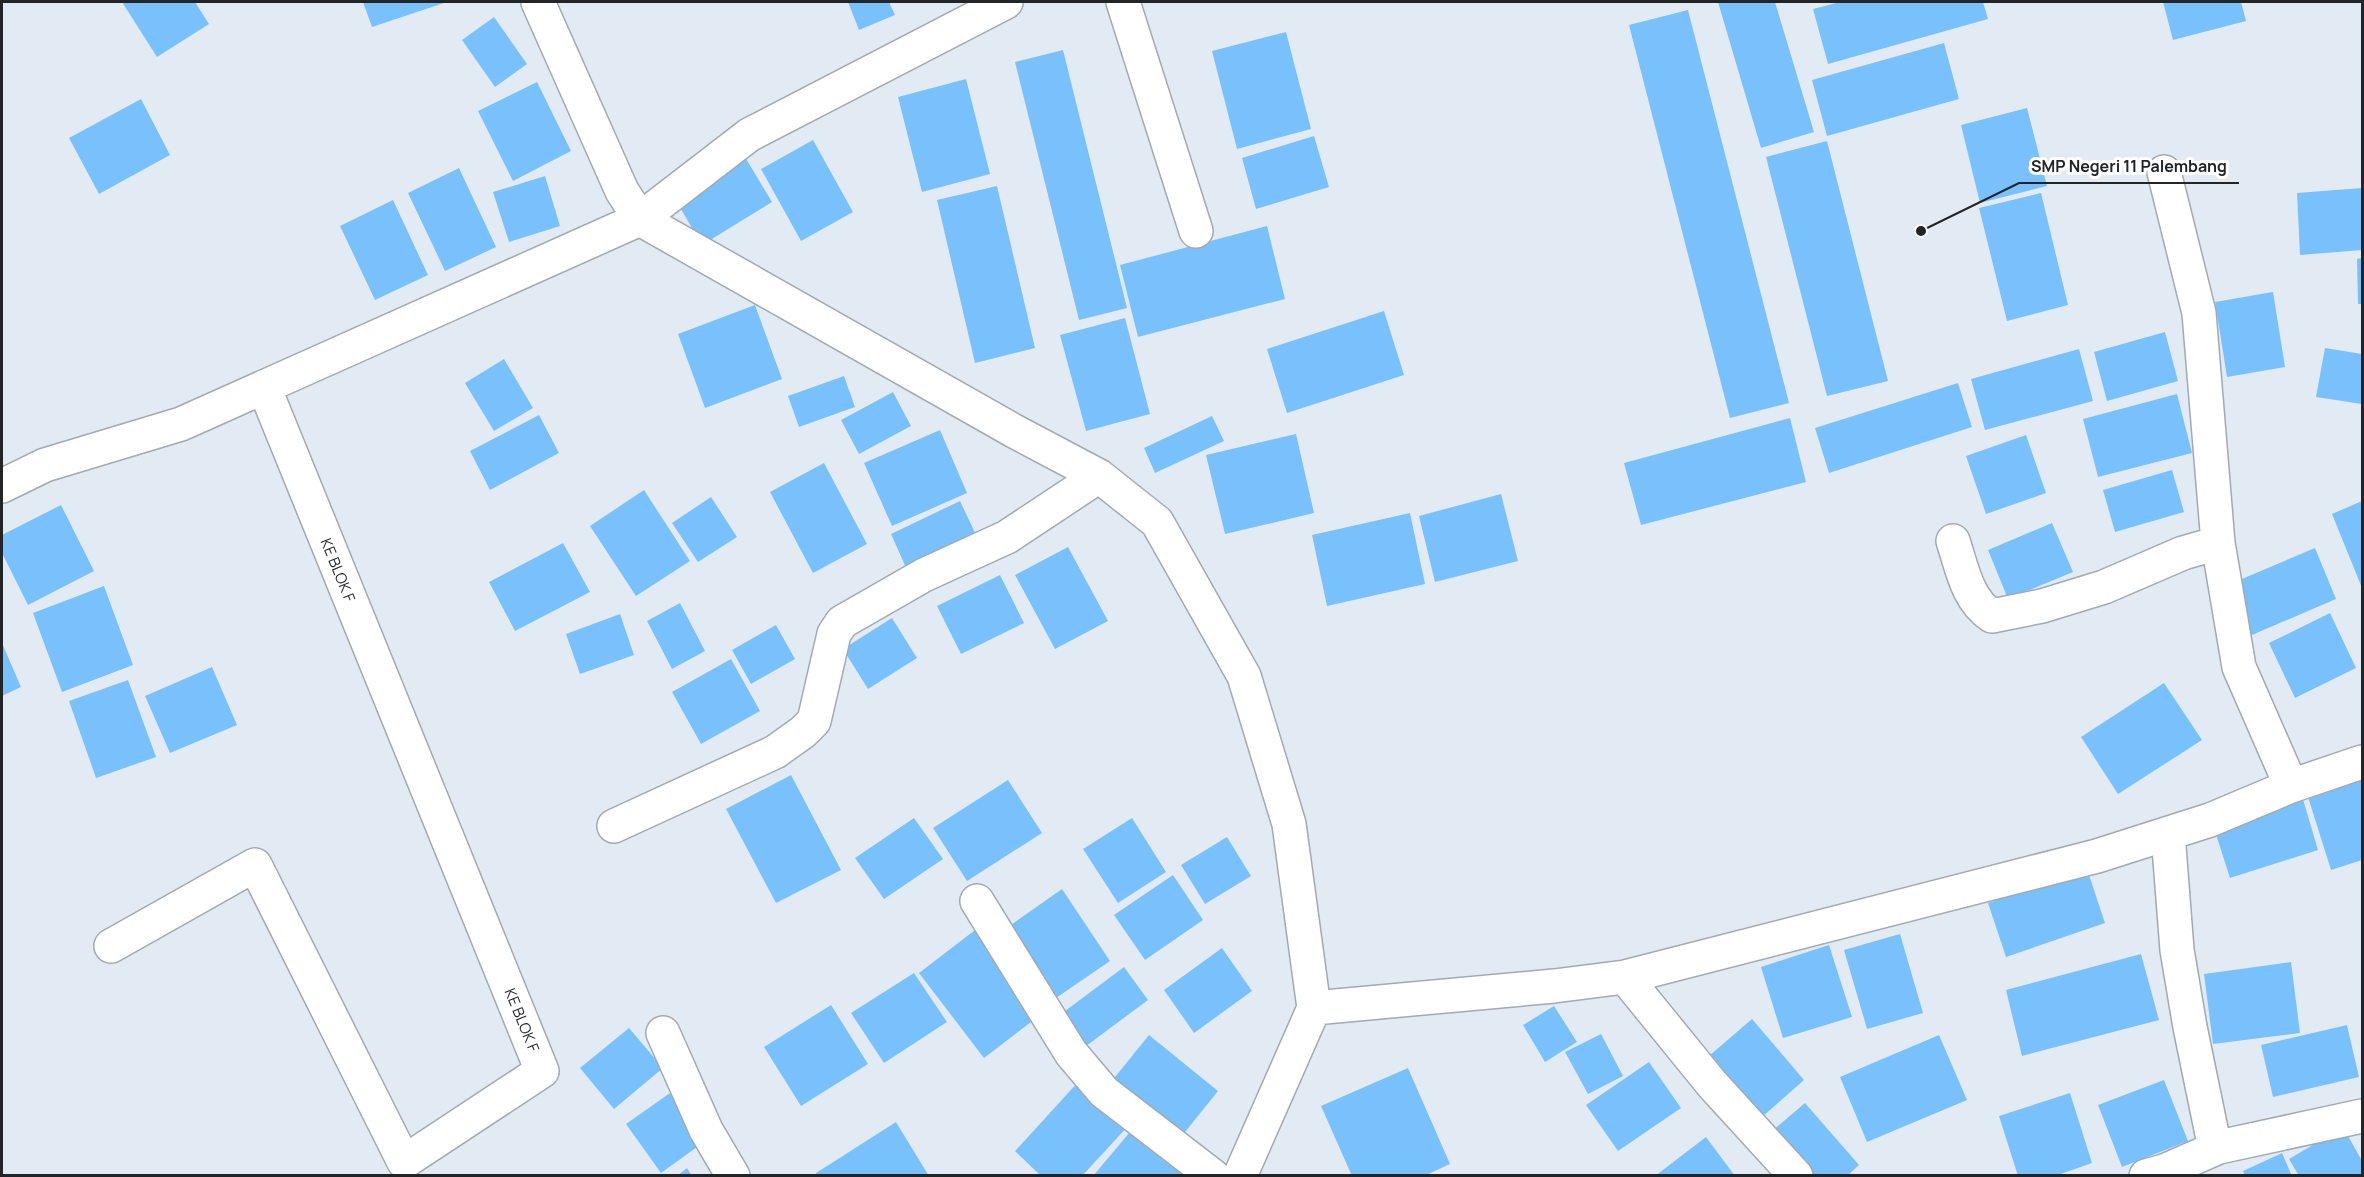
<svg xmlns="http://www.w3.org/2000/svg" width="2364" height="1177" font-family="Manrope,sans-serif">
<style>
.building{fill:#79c1fd}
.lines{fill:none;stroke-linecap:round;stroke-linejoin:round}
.minor-casing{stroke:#a2aab1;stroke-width:36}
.minor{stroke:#fff;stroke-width:33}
.labels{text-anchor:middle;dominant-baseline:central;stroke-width:6;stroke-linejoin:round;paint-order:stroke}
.street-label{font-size:15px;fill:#222528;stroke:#fff}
.leader{fill:none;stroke:#222528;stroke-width:2}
.callout-dot{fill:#222528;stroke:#fff;stroke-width:2}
.callout-label{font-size:16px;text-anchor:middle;font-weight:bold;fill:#222528;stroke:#fff;stroke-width:6;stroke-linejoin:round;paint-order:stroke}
</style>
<rect width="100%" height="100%" fill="#e2ebf3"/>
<path class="building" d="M122 2H195L209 24 157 57Z
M363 2H447L372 27Z
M848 2H889L895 15 859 30Z
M1718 2H1775L1814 132 1761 148Z
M1840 2H1983L1988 19 1828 64 1813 9Z
M2163 2H2241L2246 21 2173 40Z
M1688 10 1789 403 1730 418 1629 25Z
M494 17 527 64 495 87 462 40Z
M1286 32 1311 129 1237 149 1212 51Z
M1944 43 1959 99 1827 136 1812 80Z
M1063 50 1127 308 1079 320 1015 62Z
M966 79 990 174 922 192 898 97Z
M537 82 571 151 513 181 478 111Z
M141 99 170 155 99 194 69 138Z
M2027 108 2047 186 1980 203 1961 125Z
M1314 136 1329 187 1256 209 1242 158Z
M813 140 853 212 801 241 761 169Z
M1827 141 1888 381 1827 396 1766 157Z
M745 157 772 202 702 245 675 199Z
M459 168 496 247 445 271 408 193Z
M545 176 560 226 509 242 493 192Z
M997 186 1035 348 975 363 937 200Z
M2362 188V250L2300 255 2297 193Z
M2041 193 2068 305 2007 321 1979 208Z
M393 200 428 275 375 300 340 226Z
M1267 226 1285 299 1138 337 1120 265Z
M2362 258V304H2358L2357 259Z
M2273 292 2285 367 2227 377 2215 302Z
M755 305 782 379 705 408 678 334Z
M1384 311 1404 375 1287 413 1267 349Z
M1125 318 1150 414 1086 431 1060 335Z
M2165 332 2178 381 2107 401 2094 352Z
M2325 348 2362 354V404L2316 397Z
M2079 349 2093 401 1985 430 1971 379Z
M504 359 533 408 494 431 465 383Z
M844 376 855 407 799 427 788 396Z
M1958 383 1972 427 1829 473 1815 428Z
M893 392 911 426 859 454 841 420Z
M2177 394 2192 453 2098 477 2083 419Z
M539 415 559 453 490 490 470 451Z
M1212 416 1224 441 1155 473 1144 448Z
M1790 418 1806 482 1641 525 1624 463Z
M940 430 967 493 892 526 864 463Z
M1296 434 1314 513 1225 534 1206 455Z
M2026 435 2046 493 1986 514 1966 456Z
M824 463 867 544 813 573 770 492Z
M2172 470 2184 512 2115 532 2103 490Z
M644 490 690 561 636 596 590 526Z
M1501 494 1518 561 1435 582 1419 516Z
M711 497 737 537 698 562 672 523Z
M960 501 978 539 908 572 891 534Z
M2362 501V588L2332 514Z
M61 505 94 571 28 605 2 553V535Z
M1410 513 1425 584 1327 606 1312 535Z
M2052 523 2073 572 2008 599 1988 550Z
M563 543 590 592 515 631 489 582Z
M1068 547 1108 621 1055 649 1015 575Z
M2315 548 2336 599 2252 635 2230 584Z
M1000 575 1024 623 961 654 937 606Z
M104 586 133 665 62 692 33 613Z
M680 603 705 651 672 669 647 621Z
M2330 613 2356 668 2295 698 2269 643Z
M620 614 634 655 580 674 566 634Z
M892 618 917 658 868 689 843 649Z
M776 625 795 659 751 684 732 650Z
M2 643 21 687 2 696Z
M731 659 760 711 701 744 672 692Z
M212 667 237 725 170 753 145 696Z
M128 680 156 757 96 778 69 701Z
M2164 683 2202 740 2118 794 2081 737Z
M791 775 841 870 776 903 726 809Z
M2362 779V860L2331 870 2308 797Z
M1008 780 1042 833 967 881 933 828Z
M2302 796 2318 850 2230 878 2213 825Z
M914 818 943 859 884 899 855 858Z
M1132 818 1166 872 1118 903 1083 849Z
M1227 837 1251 876 1205 904 1181 865Z
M2087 869 2105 923 2006 957 1988 903Z
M1173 875 1203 920 1145 960 1114 915Z
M1062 889 1110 961 1056 998 1008 927Z
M979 927 1044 1012 984 1058 919 973Z
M1900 934 1923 1013 1867 1029 1844 950Z
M1829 945 1852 1017 1783 1038 1761 967Z
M1222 948 1252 991 1194 1033 1164 990Z
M2141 954 2159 1020 2022 1056 2006 990Z
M2291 962 2300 1033 2213 1044 2204 974Z
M1124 967 1148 1000 1082 1049 1057 1017Z
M914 973 947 1022 884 1063 851 1013Z
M831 1005 868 1064 801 1106 764 1047Z
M1554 1006 1577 1042 1545 1062 1523 1025Z
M1752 1019 1804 1080 1762 1117 1709 1056Z
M2347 1025 2359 1077 2273 1097 2261 1045Z
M629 1028 663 1068 614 1109 580 1068Z
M1601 1034 1623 1076 1588 1094 1565 1052Z
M1149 1035 1218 1091 1177 1142 1107 1087Z
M1939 1035 1967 1100 1867 1142 1840 1077Z
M1649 1062 1681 1108 1618 1151 1586 1105Z
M1408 1068 1450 1164 1424 1176H1352L1321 1106Z
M1080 1080 1129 1125 1082 1176H1041L1015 1151Z
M2164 1080 2188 1141 2122 1167 2098 1105Z
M670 1093 704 1142 661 1173 626 1124Z
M2070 1093 2092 1163 2055 1176H2018L1999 1116Z
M1805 1103 1859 1165 1847 1176H1810L1772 1131Z
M896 1122 929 1176H817L816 1173Z
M1135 1126 1192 1176H1093Z
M2343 1127 2362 1161V1176H2299L2289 1159Z
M1706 1137 1735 1176H1655Z
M2282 1153 2292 1176H2245L2243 1171Z
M687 1168 692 1176H677Z"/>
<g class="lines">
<g class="minor-casing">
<path id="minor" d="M538 2 622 191 640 219 1014 431 1099 476 1157 522 1244 676 1289 824 1314 1008 1240 1176
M1123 2 1196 231
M2164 172 2199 313 2218 543 2239 667 2291 786
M2 486 45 465 181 424 640 219 749 135 1006 2
M1953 541C1962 568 1967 600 1992 616L2042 606 2104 587 2183 553 2218 543
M614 826 775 752 803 732 814 721 834 634 842 622 924 575 1007 537 1099 476
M977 901 1071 1053 1104 1092 1213 1176
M111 946 255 865 404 1162 542 1071 264 387
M1625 977 1712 1084 1796 1176
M1314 1008 1554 986 1625 977 2097 856 2210 820 2291 786 2362 762
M663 1033 706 1130 733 1176
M2219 1147 2362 1116
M2146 1176 2164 1171 2219 1147 2212 1134 2190 1027 2177 950 2168 834"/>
</g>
<use href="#minor" class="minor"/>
</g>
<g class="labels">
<g class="street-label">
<text transform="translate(338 570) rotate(68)">KE BLOK F</text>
<text transform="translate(522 1020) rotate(68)">KE BLOK F</text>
</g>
</g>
<path class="leader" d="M1921 231L2019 183H2239"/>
<circle class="callout-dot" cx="1921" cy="231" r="6"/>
<g class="callout-label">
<text x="2129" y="172">SMP Negeri 11 Palembang</text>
</g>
<rect width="2364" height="1177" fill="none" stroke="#222528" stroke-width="6"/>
</svg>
